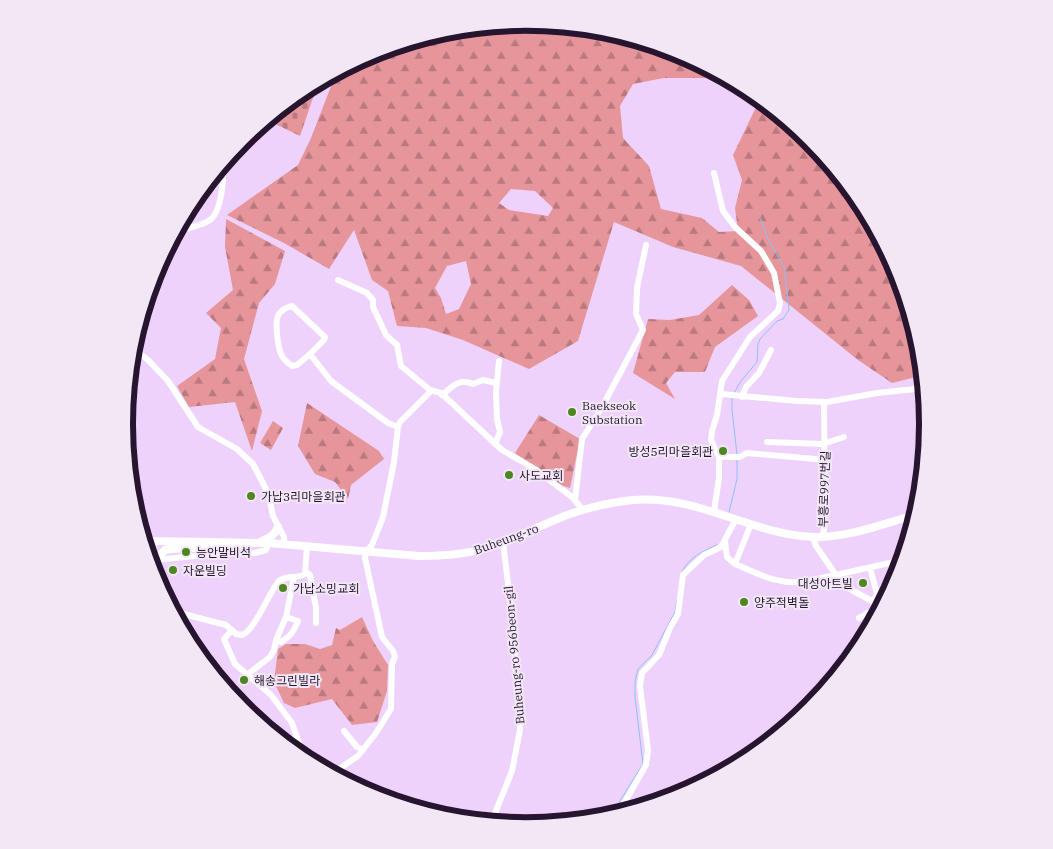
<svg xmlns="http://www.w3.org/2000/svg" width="1053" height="849" font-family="'IBM Plex Serif','Noto Sans KR',serif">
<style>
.forest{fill:url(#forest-firs);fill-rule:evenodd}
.cemetery{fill:url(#cemetery-stones)}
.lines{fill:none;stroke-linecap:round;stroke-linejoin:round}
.stream{stroke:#90bff9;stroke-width:1}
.minor{stroke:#fff;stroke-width:6}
.major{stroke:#fff;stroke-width:8}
.poi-dot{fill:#4e8621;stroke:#f1e7f5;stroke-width:2}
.labels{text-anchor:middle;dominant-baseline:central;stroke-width:4;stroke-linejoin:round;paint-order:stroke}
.poi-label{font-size:12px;fill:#271530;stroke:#f1e7f5;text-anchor:start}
.street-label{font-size:12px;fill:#271530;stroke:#f1e7f5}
.rim{fill:none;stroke:#271530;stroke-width:6}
</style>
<defs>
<pattern id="forest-firs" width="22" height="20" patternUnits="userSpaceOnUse" patternTransform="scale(1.25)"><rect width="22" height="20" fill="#e6959b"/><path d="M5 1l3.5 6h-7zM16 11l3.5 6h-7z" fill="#ba787f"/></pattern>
<pattern id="cemetery-stones" width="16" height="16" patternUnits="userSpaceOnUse" patternTransform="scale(1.25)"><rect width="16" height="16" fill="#e6959b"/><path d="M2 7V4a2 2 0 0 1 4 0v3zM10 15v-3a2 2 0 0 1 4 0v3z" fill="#ba787f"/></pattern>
</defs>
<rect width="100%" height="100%" fill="#eed2fc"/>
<path class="forest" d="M527 23 605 30 681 53 750 90 811 140 861 201 898 271 921 346 924 375 892 383 858 360 741 266 673 247 614 222 578 341 529 369 463 340 426 328 397 326 388 291 372 280 354 230 329 269 284 243 227 215 298 165 311 138 333 81 328 77 373 53 448 30ZM664 78H706L733 87 759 101 733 155 742 180 735 208 738 231 719 232 702 218 661 209 649 166 623 138 620 106 633 84ZM511 189 535 191 553 208 548 216 509 210 499 203ZM466 261 471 284 459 309 446 314 441 298 435 288 447 266Z
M226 219 285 251 275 284 259 303 244 359 262 411 252 451 235 402 189 407 177 386 215 359 221 328 206 313 233 290 225 247Z
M732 285 749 300 758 316 715 347 705 372H675L666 383 675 399 633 373 648 319 670 320 699 315Z
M307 403 379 451 384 459 351 485 348 499 335 482 315 474 298 446Z
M539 415 580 439 570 488 560 485 515 453Z
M273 421 283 428 271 450 260 443Z
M362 617 373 641 388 665 387 691 377 722 352 725 332 699 295 708 284 703 274 682 278 649 286 644H305L320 649 332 645 336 628 340 630Z"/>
<path class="cemetery" d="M313 85 317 86 300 136 267 120 303 90Z"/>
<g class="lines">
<path class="stream" d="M734 393 741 381 757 362 758 344 760 339 777 321 783 319 789 310 784 267 768 239 760 218
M732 397V409L737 455
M729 512 737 479V459
M682 572C688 558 703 551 717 545
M603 819 613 812 643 764 635 697V681L638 669 652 655 675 612 677 600"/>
<path class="minor" d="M176 231C185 229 203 225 210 220 222 211 224 177 223 163
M338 280 367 293 373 300V307L386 335 397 345 401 366 430 390 441 393 502 450 535 469 572 497 583 510
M132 347 148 360 168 381 198 427 237 449 253 464 268 493 273 516 284 537V544
M310 354 297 365 292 366C288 363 283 359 281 354 278 347 274 320 279 314 281 310 288 307 292 306L325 337 324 340 310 354 331 381 388 423 398 427
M721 394 797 401 827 402 877 393 925 388
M442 395C453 386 459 378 473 384L483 380 496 383
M742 397 746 387 759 373 771 350
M767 442 823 444 844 437
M495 444 500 432 497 419 496 392 499 361
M719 457H740L747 453 826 460
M924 472 926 402
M575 500 582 439 601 409 643 330 636 314 637 288 646 245
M714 511 719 478V457L711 440 712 431 717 415 722 381 750 337 778 311 780 303 774 273 761 251 735 227 723 211 714 173
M751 524 735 564C761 575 775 584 804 582L903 560
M822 536 824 530 825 504 824 402
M813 537 816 546 840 581 848 588 883 607
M153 541 155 563
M725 542 727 557 735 564
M149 559 156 560 213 554 255 553 266 550 269 543
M870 568 877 594 873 601
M154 569 171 602 180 613 226 625 236 634 242 635C255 630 268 594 279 581 287 575 297 579 305 574L307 546
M306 572 310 575 316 608V623
M859 618 881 606
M232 630 224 639 235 664 271 695 292 723 305 760
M276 640 281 642C291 636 294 631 298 621L286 617
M248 674 270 657 274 650 276 640 286 617 294 577
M344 731 357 747 362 749
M337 777 342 767 358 756 376 733 391 709 392 664 395 657 393 651 382 637 365 558 366 551 372 545 383 517 394 462 398 427 400 422 431 391
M615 816 619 812 646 765 648 750 640 686 642 673 659 655 670 628 678 614 683 575 704 555 721 547 736 519
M491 823 512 771 520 730 512 616 503 542"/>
<path class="major" d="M144 541C186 541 227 543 269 543L419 556C441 556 464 555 486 548 515 540 542 524 570 514 590 507 612 502 633 500 697 494 752 535 814 537 849 538 885 523 918 514
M262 541C269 538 275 535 278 527
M156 560 165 550 171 549 187 548H224L239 546"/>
</g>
<g class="poi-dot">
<circle cx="572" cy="412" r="5"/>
<circle cx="723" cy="451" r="5"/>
<circle cx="509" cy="475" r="5"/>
<circle cx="251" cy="496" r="5"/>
<circle cx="186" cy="552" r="5"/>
<circle cx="173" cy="570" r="5"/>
<circle cx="863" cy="583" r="5"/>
<circle cx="283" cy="588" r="5"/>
<circle cx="744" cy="602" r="5"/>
<circle cx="244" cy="680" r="5"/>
</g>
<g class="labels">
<g class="poi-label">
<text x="582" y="405">Baekseok<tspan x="582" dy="14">Substation</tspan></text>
<text x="713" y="451" text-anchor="end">방성5리마을회관</text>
<text x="519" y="475">사도교회</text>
<text x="261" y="496">가납3리마을회관</text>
<text x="196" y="552">능안말비석</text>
<text x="183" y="570">자운빌딩</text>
<text x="853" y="583" text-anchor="end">대성아트빌</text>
<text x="293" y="588">가납소밍교회</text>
<text x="754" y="602">양주적벽돌</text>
<text x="254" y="680">해송그린빌라</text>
</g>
<g class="street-label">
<text transform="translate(824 489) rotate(-88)">부흥로997번길</text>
<text transform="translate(506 539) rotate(-20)">Buheung-ro</text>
<text transform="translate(514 655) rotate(-95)">Buheung-ro 956beon-gil</text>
</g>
</g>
<path d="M0 0H1053V849H0ZM133 424a393 393 0 1 1 786 0a393 393 0 1 1-786 0Z" fill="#f1e7f5" fill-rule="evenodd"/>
<path class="rim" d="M133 424a393 393 0 1 1 786 0a393 393 0 1 1-786 0Z"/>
</svg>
